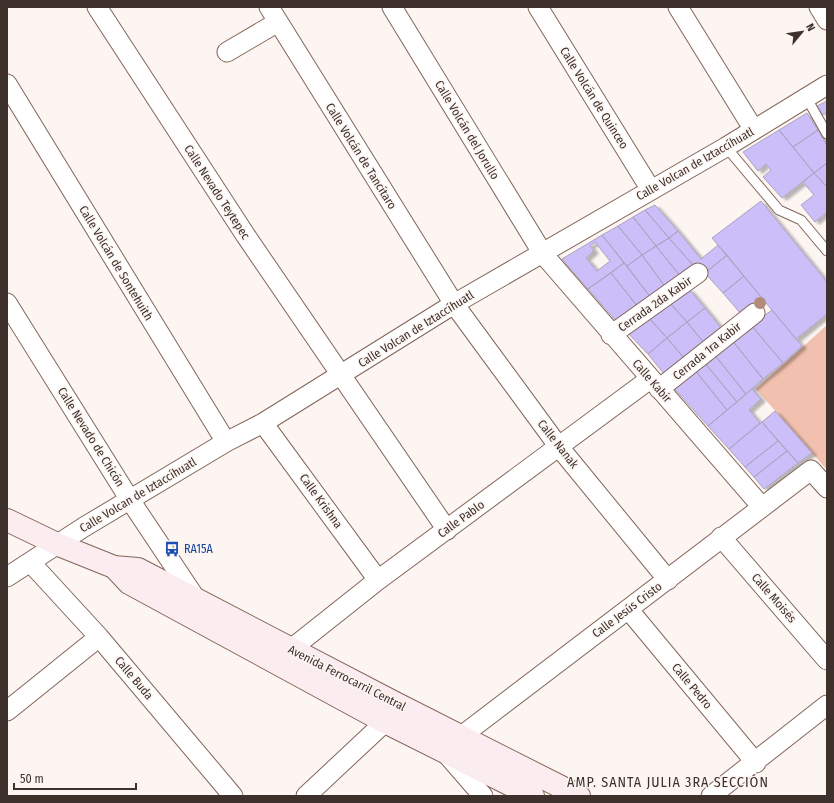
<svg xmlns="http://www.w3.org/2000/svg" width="834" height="803" font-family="'Fira Sans Condensed',sans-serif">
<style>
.green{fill:#f1c0ae}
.building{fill:#ccbef8;stroke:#aaa3c1;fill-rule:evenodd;filter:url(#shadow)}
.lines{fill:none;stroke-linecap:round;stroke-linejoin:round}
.lane-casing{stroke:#836559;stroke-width:11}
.street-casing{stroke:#836559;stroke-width:21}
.secondary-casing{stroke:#836559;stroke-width:24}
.lane{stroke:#fff;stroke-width:9}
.street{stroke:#fff;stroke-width:19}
.secondary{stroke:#fbedef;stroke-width:22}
.tree{fill:#b48b78}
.labels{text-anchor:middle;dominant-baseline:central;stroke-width:3;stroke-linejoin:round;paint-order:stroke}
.street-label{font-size:12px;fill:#3e312c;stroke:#fcf5f2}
.transit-label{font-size:12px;fill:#164399;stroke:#fcf5f2;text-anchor:start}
.quarter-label{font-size:14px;letter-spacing:1px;fill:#3e312c;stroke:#fcf5f2}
</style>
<defs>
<filter id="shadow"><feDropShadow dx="4.5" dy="2.5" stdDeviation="1" flood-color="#0004"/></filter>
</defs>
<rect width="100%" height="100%" fill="#fcf5f2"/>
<path class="green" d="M827 325V470L756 389Z"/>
<path class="building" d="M827 101V112L823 115 817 106Z
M807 113 818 130 793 147 779 130Z
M779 130 814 173 782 198 763 177 771 170 766 164 758 171 743 152Z
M818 130 827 146V163L814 173 793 147Z
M827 163V187L814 173Z
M814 173 827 187V212L815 222 801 205 814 195 803 182Z
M761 201 827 282V314L796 339 712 238Z
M655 205 678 231 669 238 645 210Z
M645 210 669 238 656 246 633 217Z
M633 217 656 246 642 255 618 226Z
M618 226 642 255 627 266 602 235Z
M678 231 701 259 718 245 727 255 705 273 697 263 694 266 669 238Z
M602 235 624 263 588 289 562 259ZM595 242 610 261 597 271 586 258 594 251 590 246Z
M669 238 694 266 681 277 656 246Z
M656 246 681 277 666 288 642 255Z
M642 255 666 288 651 298 627 266Z
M727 255 744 276 723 293 705 273Z
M624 263 651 298 638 307 611 273Z
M611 273 638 307 617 322 588 289Z
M744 276 762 298 741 314 723 293Z
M689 289 705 308 687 322 670 303Z
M670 303 687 322 667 338 648 317Z
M705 308 722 329 704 343 687 322Z
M772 310 802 346 783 363 751 325Z
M648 317 667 338 648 354 627 332Z
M687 322 704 343 685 359 667 338Z
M751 325 783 363 763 379 732 340Z
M667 338 685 359 665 375 648 354Z
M732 340 763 379 746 394 714 354Z
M714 354 746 394 737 402 704 362Z
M704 362 737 402 727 410 694 369Z
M694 369 727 410 708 426 672 386Z
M752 389 761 399 749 410 760 423 729 449 708 426Z
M775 411 812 453 798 463 762 422Z
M762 422 778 441 745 467 729 449Z
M778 441 787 451 754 477 745 467Z
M787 451 798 463 764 489 754 477Z"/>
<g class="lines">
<g class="lane-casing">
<path id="lane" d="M806 97 827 134
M726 147 779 210 801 220 827 251"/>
</g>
<g class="street-casing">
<path id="street" d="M97 7 246 236 447 530
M269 7 454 304 559 447 668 580
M392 7 543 254 762 507
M538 7 651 190
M678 7 754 130
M819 7 827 20
M227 52 278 22
M7 84 226 442
M7 303 130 500 198 602
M611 335 698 273
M659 389 755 313
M263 423 378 580
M721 537 827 660
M31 563 99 637 233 796
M7 577 84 527 226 442 263 423 454 304 726 147 827 85
M628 609 756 763
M281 657 378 580 650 379
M7 711 99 637
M306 796 385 722 393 710
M483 796 443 750 811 470 827 488
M711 796 827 705"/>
</g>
<g class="secondary-casing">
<path id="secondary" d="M7 520 59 545 114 567 138 569 397 704 579 796
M114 567 129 583 385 722 533 796"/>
</g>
<use href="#lane" class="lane"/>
<use href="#street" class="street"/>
<use href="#secondary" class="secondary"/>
</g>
<circle class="tree" cx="760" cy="303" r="6"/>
<defs>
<g id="bus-bare" transform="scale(1.2)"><path d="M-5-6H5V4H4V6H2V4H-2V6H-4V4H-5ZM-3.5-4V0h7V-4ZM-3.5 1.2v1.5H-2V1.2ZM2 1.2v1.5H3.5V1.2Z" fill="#1a4fb4" stroke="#fcf5f2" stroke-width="2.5" paint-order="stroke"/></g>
</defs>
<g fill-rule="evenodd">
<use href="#bus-bare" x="172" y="549"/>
</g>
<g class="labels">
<g class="street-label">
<text transform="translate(594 98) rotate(58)">Calle Volcán de Quinceo</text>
<text transform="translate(467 130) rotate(59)">Calle Volcán del Jorullo</text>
<text transform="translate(361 156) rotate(58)">Calle Volcán de Tancítaro</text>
<text transform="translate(695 164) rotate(-30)">Calle Volcan de Iztaccíhuatl</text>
<text transform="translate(217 192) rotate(57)">Calle Nevado Teytepec</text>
<text transform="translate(116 263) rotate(59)">Calle Volcán de Sontehuith</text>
<text transform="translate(655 304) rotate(-35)">Cerrada 2da Kabir</text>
<text transform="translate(416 329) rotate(-32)">Calle Volcan de Iztaccíhuatl</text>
<text transform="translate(707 351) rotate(-39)">Cerrada 1ra Kabir</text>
<text transform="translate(652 381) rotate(49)">Calle Kabir</text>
<text transform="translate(91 437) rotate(58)">Calle Nevado de Chicón</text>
<text transform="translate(558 444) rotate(52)">Calle Nanak</text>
<text transform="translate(138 495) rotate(-31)">Calle Volcan de Iztaccíhuatl</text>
<text transform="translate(321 501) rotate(54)">Calle Krishna</text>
<text transform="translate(461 519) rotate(-36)">Calle Pablo</text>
<text transform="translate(774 598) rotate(49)">Calle Moisés</text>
<text transform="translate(627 610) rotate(-37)">Calle Jesús Cristo</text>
<text transform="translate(134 678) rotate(50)">Calle Buda</text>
<text transform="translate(347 678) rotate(27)">Avenida Ferrocarril Central</text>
<text transform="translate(692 686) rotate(50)">Calle Pedro</text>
</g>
<g class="transit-label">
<text x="184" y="549">RA15A</text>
</g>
<g class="quarter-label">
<text x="668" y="782">AMP. SANTA JULIA 3RA SECCIÓN</text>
</g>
</g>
<rect width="834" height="803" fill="none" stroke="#3e312c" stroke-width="16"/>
<g transform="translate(802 32) rotate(61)" stroke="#fcf5f2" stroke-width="3" paint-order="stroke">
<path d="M0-3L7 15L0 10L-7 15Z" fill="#3e312c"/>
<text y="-6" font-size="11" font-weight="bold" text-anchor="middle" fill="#3e312c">N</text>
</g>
<path d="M14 783v6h122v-6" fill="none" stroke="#3e312c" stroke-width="2"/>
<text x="20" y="783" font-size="12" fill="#3e312c" stroke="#fcf5f2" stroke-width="3" paint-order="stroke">50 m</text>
</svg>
